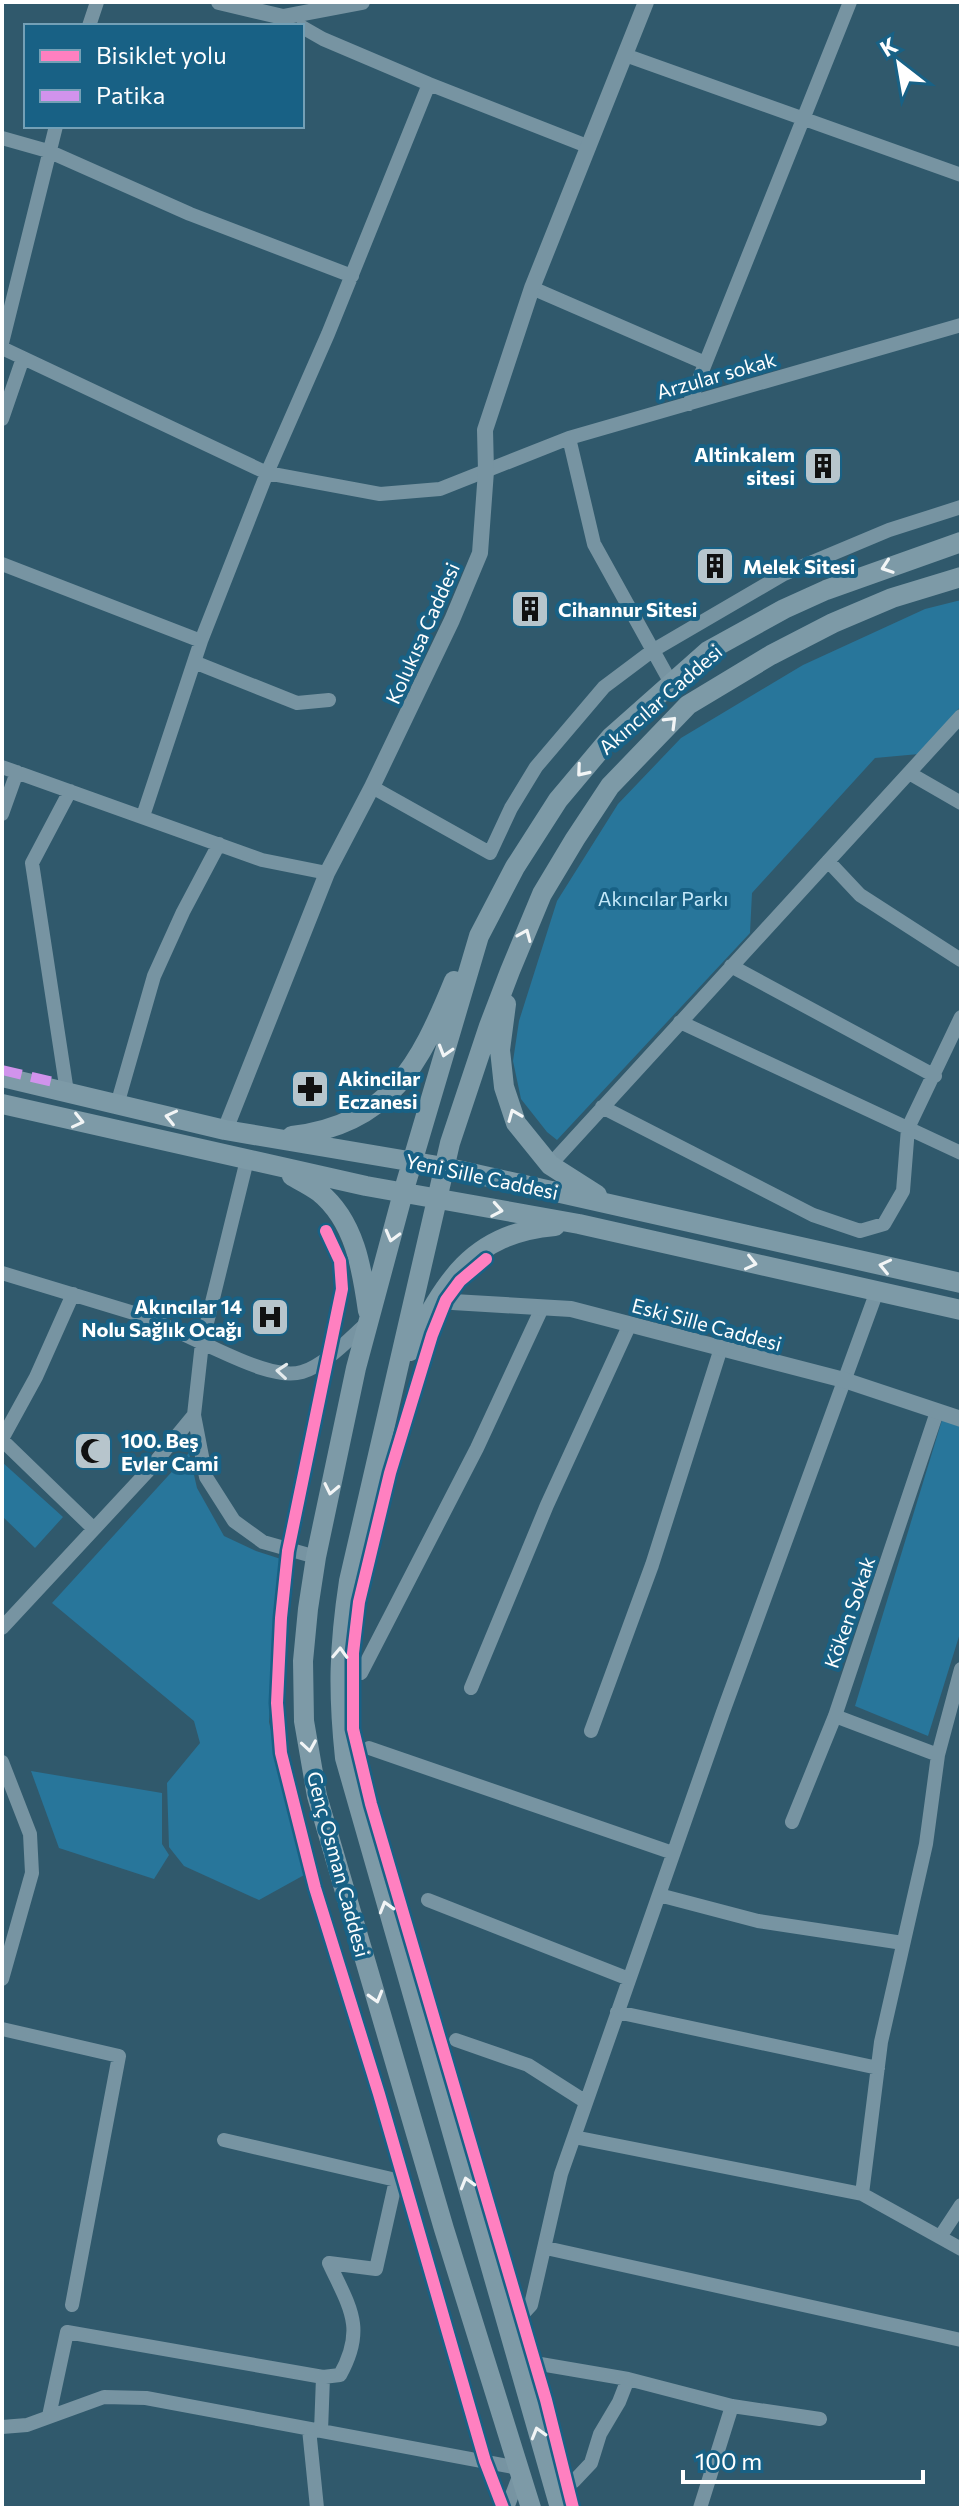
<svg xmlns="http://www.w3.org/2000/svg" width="963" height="2510" font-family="Commissioner,sans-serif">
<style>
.green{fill:#28769b}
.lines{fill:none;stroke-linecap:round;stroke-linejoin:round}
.minor{stroke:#7794a2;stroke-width:14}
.tertiary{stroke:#7794a2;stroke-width:16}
.secondary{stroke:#7d9aa7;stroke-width:20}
.quiet{stroke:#d193ec;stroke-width:10;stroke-dasharray:20 10;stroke-linecap:butt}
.cycleway-casing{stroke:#186185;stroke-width:17}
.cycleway{stroke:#ff80c0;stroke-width:12}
.oneway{stroke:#f2f5f6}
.oneway2{stroke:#e4eaec}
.labels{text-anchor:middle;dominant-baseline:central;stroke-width:8;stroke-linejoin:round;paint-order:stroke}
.street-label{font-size:20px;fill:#fff;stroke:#186185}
.poi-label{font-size:20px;font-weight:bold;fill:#fff;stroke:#186185;text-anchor:start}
.park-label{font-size:20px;fill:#c3e8f9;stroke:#186185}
</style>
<rect width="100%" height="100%" fill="#30596c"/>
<path class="green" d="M961 600V706L919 754 875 758 752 893 750 933 557 1140 547 1132 521 1099 513 1061 519 1021 557 901 618 804 681 738 803 665 925 609Z
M942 1420 961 1426V1630L928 1736 855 1706Z
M189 1453 197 1488 224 1536 256 1551 284 1560 274 1638 269 1722 306 1874 259 1900 184 1866 169 1847 167 1783 200 1743 194 1721 52 1603Z
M2 1462 63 1517 35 1548 2 1516Z
M31 1771 162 1793V1844L169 1855 154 1879 59 1848Z"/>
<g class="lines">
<path class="minor" d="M89 26 97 2
M302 27 323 39 429 84 587 146
M625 55 961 175
M2 138 48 151 190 214 352 276
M532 288 705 363
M2 343 56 126
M2 348 267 473 380 494 440 489 569 438 961 325
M689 404 850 2
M2 419 23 358
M569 438 594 544 671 683
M2 564 201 641
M194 662 297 703 329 700
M2 767 262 860 327 873
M909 773 961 803
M372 787 490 853 511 808 536 767 604 687 652 651 784 574 889 530 961 507
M2 814 17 772
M143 816 201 641 267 473 328 334 429 84
M828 861 860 895 961 960
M731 966 935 1076
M680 1022 961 1153
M67 1092 32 863 70 791
M117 1105 154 976 183 912 219 844
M602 1107 813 1215 860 1231 884 1224 903 1191 908 1128 961 1017
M247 1160 202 1343C228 1354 275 1380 302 1372 324 1366 350 1338 367 1323
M550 1165 961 716
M2 1273 147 1317 202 1343 194 1415 147 1472 2 1628
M194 1415 206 1477 234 1521 263 1542 316 1557
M2 1439 36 1377 73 1294
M2 1440 94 1529
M361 1673 477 1448 542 1308
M471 1688 547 1505 630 1324
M835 1716 938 1755
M591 1731 652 1565 721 1348
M369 1748 673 1853
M2 1762 30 1834 32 1873 2 1979
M792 1822 835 1716 937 1412
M659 1895 758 1921 903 1943
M428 1900 629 1979
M617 2012 878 2068
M2 2029 119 2056 72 2305
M456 2040 528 2065 586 2102
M574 2137 862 2194 881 2042 926 1844 938 1755 961 1669
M224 2140 396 2180 376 2269 329 2263
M862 2194 961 2249
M940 2237 961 2205
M546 2248 961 2340
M509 2329 531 2305 561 2174 723 1712 877 1291
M517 2360 628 2379 732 2406 820 2419
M323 2377 340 2375C366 2328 350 2308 329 2263
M49 2416 67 2332 323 2377 321 2431
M2 2427 27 2425 104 2397 146 2398 518 2468
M309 2429 317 2508
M555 2493 574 2481 591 2463 600 2434 619 2402 628 2379
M507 2508 520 2474
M700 2508 732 2406"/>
<path class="tertiary" d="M219 2 283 17 362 2
M225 1130 327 873 372 787 452 620 480 553 486 471 485 430 532 288 646 2
M436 1301 571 1309 844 1380 961 1419"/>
<path class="secondary" d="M506 1004 500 1050 504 1087 516 1123 550 1165 597 1195
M2 1077 225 1130 444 1167 961 1283
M2 1104 366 1186 579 1224 961 1310
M292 1136C390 1124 420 1064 454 981
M292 1176C301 1181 311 1186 319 1192 355 1221 362 1269 368 1311
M410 1351C444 1283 471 1233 555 1226
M531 2508 444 2229 317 1796 304 1721 303 1661 308 1609 316 1557 356 1368 403 1193 479 936 515 867 558 800 611 737 708 651 784 609 826 590 961 542
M560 2508 345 1758C338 1692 339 1647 349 1581L450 1143 489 1026 510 971 542 894 575 839 610 786 688 705 771 655 833 623 892 598 961 577"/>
<path class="quiet" d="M2 1070 53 1082"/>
<g class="cycleway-casing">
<path id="cycleway" d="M326 1231 340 1261 342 1289 288 1551 281 1618 277 1703 281 1753 315 1888 379 2094 485 2461 503 2508
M486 1259 460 1281 446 1300 432 1335 390 1473 359 1602 353 1653V1729L371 1804 546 2400 573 2508"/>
</g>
<use href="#cycleway" class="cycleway"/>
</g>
<defs><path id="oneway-chevron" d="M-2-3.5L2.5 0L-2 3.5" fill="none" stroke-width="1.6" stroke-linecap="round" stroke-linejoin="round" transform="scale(2)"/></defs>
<g class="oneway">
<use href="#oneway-chevron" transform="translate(887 567) rotate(161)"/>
<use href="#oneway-chevron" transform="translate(671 722) rotate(-45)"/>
<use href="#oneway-chevron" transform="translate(582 771) rotate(130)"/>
<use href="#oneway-chevron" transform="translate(525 935) rotate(-67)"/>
<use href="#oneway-chevron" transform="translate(445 1051) rotate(107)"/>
<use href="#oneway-chevron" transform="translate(514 1115) rotate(-112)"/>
<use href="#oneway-chevron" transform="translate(171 1117) rotate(-167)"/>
<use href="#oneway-chevron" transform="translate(78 1121) rotate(13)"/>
<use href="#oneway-chevron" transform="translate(497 1210) rotate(10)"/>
<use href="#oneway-chevron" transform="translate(392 1236) rotate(105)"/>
<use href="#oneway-chevron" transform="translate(751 1263) rotate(13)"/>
<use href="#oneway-chevron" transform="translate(885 1266) rotate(-167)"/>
<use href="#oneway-chevron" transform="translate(331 1489) rotate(102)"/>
<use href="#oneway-chevron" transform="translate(340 1653) rotate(-88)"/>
<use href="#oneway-chevron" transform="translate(309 1746) rotate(81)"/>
<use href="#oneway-chevron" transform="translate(386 1907) rotate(-106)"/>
<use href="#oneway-chevron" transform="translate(376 1997) rotate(74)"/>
<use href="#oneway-chevron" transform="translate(467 2183) rotate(-106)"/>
<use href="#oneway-chevron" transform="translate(538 2433) rotate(-106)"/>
</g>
<use class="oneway2" href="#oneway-chevron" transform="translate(282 1371) rotate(-175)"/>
<defs>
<g id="building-square" transform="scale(2)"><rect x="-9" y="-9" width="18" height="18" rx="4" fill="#b7c5cc" stroke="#186185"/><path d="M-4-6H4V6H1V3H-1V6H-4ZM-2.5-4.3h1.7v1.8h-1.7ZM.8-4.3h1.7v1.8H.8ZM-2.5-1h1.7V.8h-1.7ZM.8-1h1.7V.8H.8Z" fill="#111"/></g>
<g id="pharmacy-square" transform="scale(2)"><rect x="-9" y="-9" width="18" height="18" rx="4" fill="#b7c5cc" stroke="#186185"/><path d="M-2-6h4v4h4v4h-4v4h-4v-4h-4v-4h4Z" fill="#111"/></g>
<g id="hospital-square" transform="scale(2)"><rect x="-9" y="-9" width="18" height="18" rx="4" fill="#b7c5cc" stroke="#186185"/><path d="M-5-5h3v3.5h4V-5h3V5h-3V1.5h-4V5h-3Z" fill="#111"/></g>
<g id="mosque-square" transform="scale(2)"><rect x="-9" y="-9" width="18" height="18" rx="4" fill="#b7c5cc" stroke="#186185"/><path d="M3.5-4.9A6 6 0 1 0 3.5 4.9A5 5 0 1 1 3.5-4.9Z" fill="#111"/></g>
</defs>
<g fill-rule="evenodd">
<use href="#building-square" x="823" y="466"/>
<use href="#building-square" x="715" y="566"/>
<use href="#building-square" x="530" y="609"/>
<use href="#pharmacy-square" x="310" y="1089"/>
<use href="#hospital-square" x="270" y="1317"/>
<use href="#mosque-square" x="93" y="1451"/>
</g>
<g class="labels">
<g class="street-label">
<text transform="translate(716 375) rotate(-16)">Arzular sokak</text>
<text transform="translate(422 633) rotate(-66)">Kolukısa Caddesi</text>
<text transform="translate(660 699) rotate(-41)">Akıncılar Caddesi</text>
<text transform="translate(482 1176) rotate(12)">Yeni Sille Caddesi</text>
<text transform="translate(707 1324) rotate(15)">Eski Sille Caddesi</text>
<text transform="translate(849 1612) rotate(-71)">Köken Sokak</text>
<text transform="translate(339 1864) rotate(75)">Genç Osman Caddesi</text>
</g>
<g class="poi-label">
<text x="795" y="454" text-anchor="end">Altinkalem<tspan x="795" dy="23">sitesi</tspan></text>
<text x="743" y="566">Melek Sitesi</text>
<text x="558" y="609">Cihannur Sitesi</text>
<text x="338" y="1078">Akincilar<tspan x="338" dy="23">Eczanesi</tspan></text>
<text x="242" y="1306" text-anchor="end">Akıncılar 14<tspan x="242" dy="23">Nolu Sağlık Ocağı</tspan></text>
<text x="121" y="1440">100. Beş<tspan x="121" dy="23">Evler Cami</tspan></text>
</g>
<g class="park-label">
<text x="663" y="898">Akıncılar Parkı</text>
</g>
</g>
<rect width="963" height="2510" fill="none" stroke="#ffffff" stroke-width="8"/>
<rect x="24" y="24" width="280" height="104" fill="#186185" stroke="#74a0b6" stroke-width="2"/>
<rect x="40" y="50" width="40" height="12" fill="#ff80c0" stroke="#74a0b6" stroke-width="2"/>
<text x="96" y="64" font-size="24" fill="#ffffff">Bisiklet yolu</text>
<rect x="40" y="90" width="40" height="12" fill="#d193ec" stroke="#74a0b6" stroke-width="2"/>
<text x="96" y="104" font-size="24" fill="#ffffff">Patika</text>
<g transform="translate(899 64) rotate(329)" stroke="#186185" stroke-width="6" paint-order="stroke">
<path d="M0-6L14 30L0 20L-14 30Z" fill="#ffffff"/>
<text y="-12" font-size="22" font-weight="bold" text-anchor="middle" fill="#ffffff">K</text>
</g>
<path d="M683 2470v12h240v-12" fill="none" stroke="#ffffff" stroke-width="4"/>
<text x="695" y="2470" font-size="24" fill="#ffffff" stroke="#186185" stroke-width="6" paint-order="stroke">100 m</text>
</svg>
